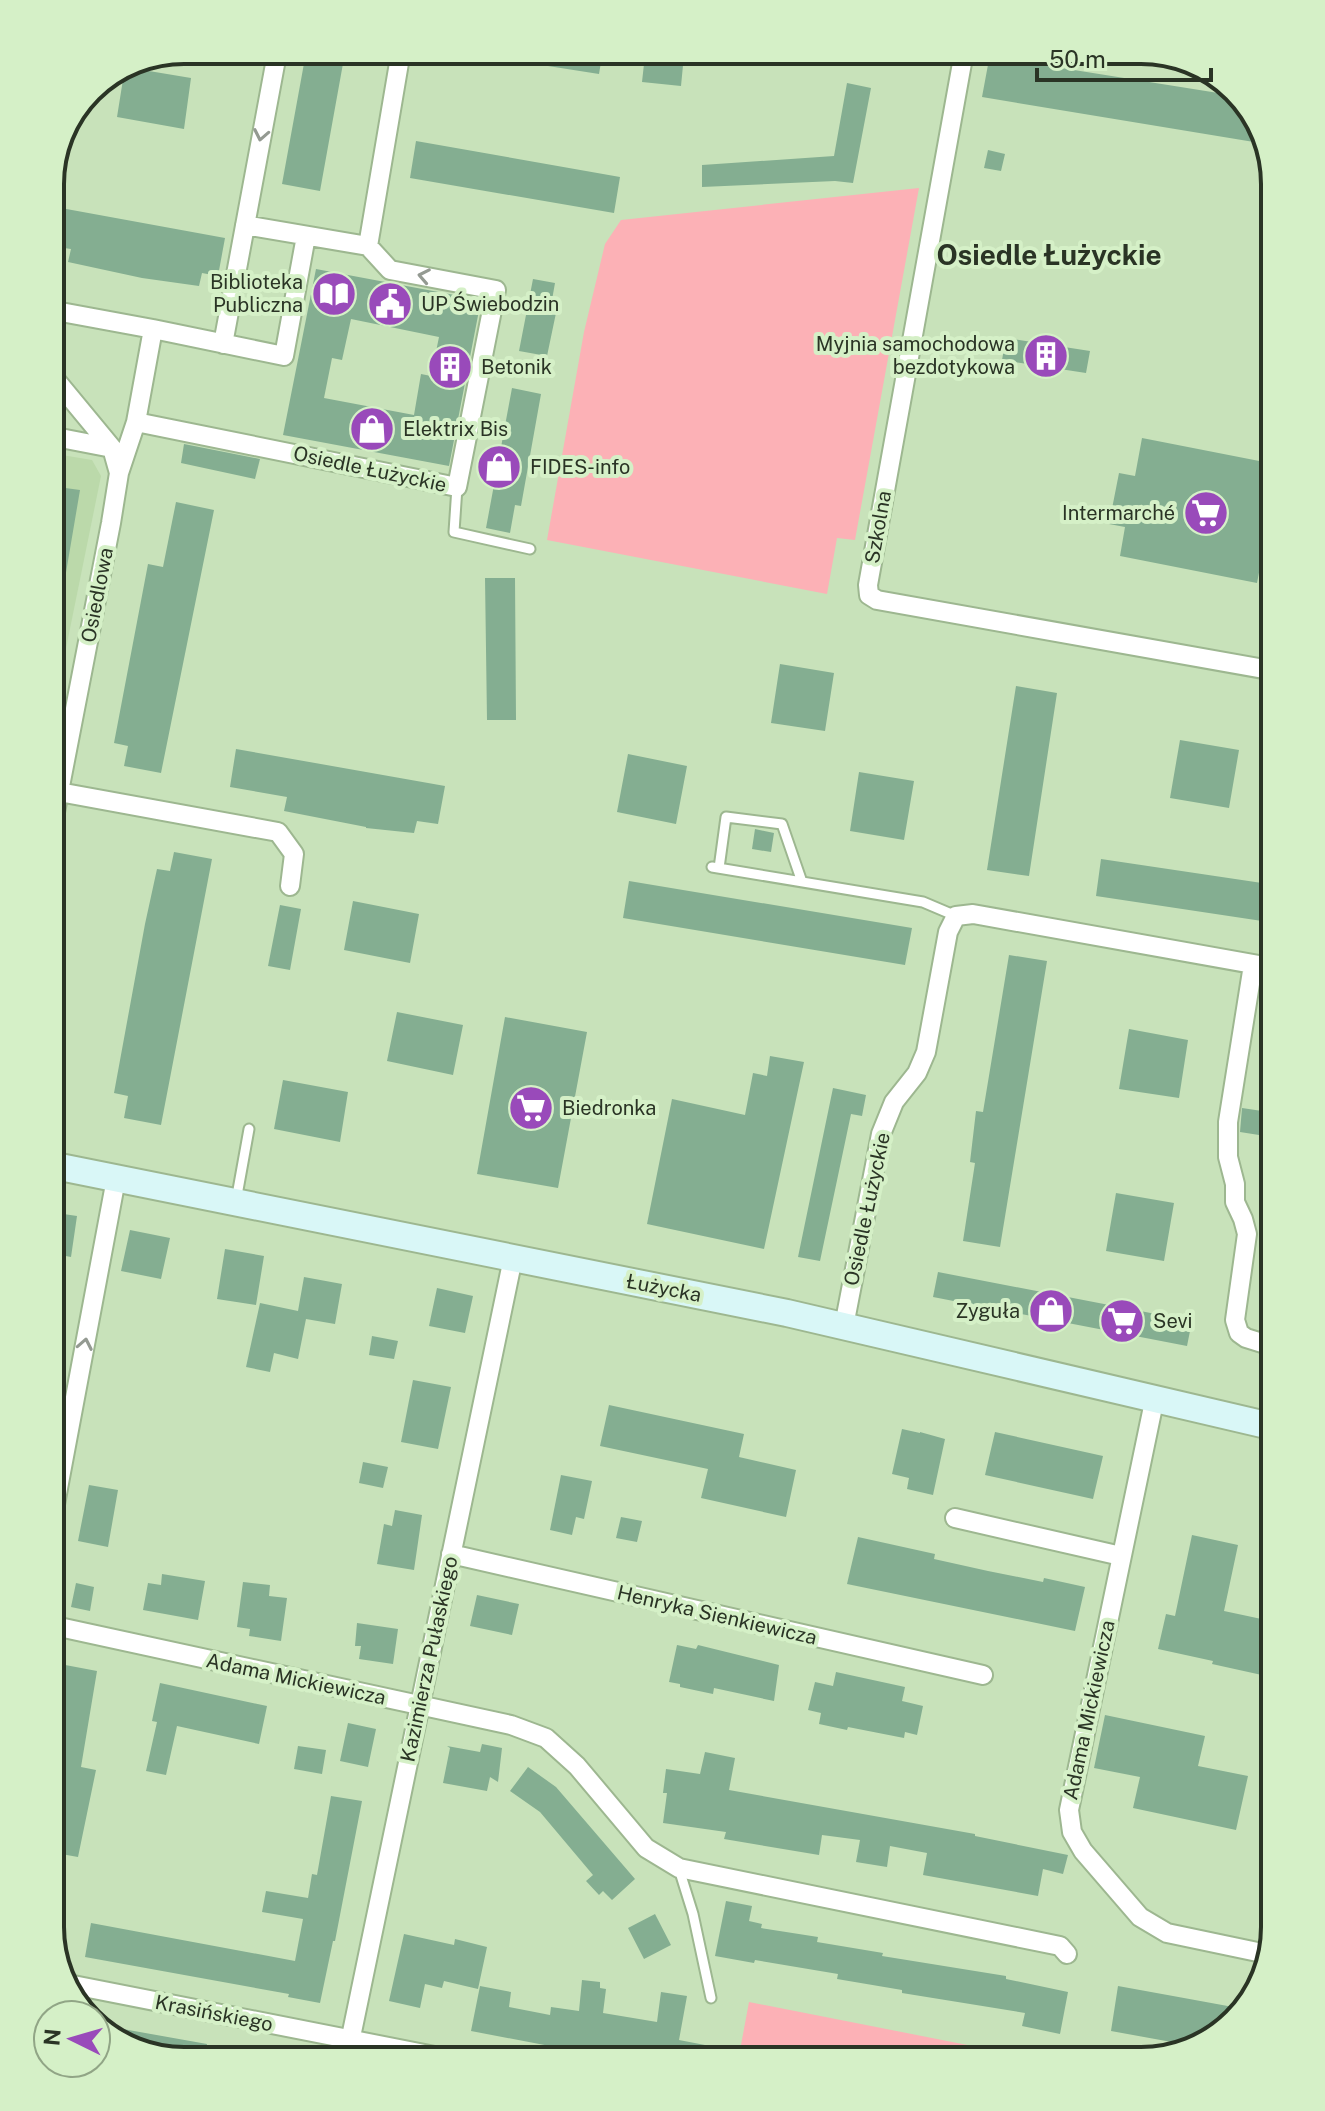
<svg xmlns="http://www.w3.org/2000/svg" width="1325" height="2111" font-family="'Public Sans',sans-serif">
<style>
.built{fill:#bbd9aa}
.green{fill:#fcb1b6}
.building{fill:#84ae91;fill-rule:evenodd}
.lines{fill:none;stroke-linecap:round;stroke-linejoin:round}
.lane-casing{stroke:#9db790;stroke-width:13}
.street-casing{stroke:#9db790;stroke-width:22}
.secondary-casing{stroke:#9db790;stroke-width:30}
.lane{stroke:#fff;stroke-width:9}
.street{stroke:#fff;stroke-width:18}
.secondary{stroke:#d9f7f7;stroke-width:26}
.oneway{stroke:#949a92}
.labels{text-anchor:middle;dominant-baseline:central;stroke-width:8;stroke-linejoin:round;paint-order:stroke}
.poi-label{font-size:20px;fill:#2a3425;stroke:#d5f0c7;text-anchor:start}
.street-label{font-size:20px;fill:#2a3425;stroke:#d5f0c7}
.district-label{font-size:28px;font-weight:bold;fill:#2a3425;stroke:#d5f0c7}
.rim{fill:none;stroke:#2a3425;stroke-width:4}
</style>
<rect width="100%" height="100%" fill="#c8e2ba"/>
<path class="built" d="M50 453 92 460 101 476 62 668 50 666Z"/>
<path class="green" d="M919 188 855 540 837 538 827 594 547 540 584 332 605 244 621 220Z
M749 2002 1049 2061H738Z"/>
<path class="building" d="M990 54 1012 60 1237 96 1261 124 1266 144 982 97Z
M645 55H684L681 86 642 82Z
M549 56H602L599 74 548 66Z
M305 58H344L320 191 282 184Z
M125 67 191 78 184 129 117 117Z
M847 83 871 88 853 183 835 181 702 187V165L834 156Z
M416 141 620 177 614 213 410 178Z
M988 150 1005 154 1001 171 984 168Z
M50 206 225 238 218 276 202 273 199 286 142 278 68 262 71 249 50 246Z
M316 269 481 300 449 466 283 435ZM351 319 439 337 431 376 421 374 414 415 324 398 332 358 342 360Z
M533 279 555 283 550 311 556 313 547 356 519 351Z
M1006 338 1090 351 1086 373 1002 360Z
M512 388 541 394 521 506 515 505 510 533 486 528Z
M1142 438 1275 464V506L1272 505 1257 583 1120 556 1125 527 1109 524 1119 473 1135 476Z
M184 444 260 459 255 479 181 463Z
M58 487 80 490 60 608 50 607V533Z
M176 502 214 510 161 773 124 766 128 746 114 743 148 564 163 567Z
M485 578H515L516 720H487Z
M780 664 834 673 825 731 771 723Z
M1016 686 1057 693 1029 876 987 870Z
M1180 740 1239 750 1229 808 1170 798Z
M236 749 445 786 438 824 417 821 414 833 366 828V827L284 811 287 797 230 787Z
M628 754 687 766 676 824 617 812Z
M859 772 914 781 904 840 850 831Z
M755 829 774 833 771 852 752 849Z
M174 852 212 859 161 1125 124 1118 128 1096 114 1093 145 924 157 869 170 871Z
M1101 859 1275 885V923L1096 896Z
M629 881 912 928 905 965 623 918Z
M353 901 419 914 410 963 344 950Z
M280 905 301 909 290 970 268 966Z
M1009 955 1047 961 1000 1247 963 1241 975 1163 970 1162 976 1111 983 1112Z
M397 1012 463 1025 453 1075 387 1061Z
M505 1017 587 1032 558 1188 477 1174Z
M1129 1029 1188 1040 1179 1098 1119 1089Z
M770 1056 804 1062 764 1249 647 1224 672 1099 745 1115 753 1073 767 1076Z
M283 1080 348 1092 340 1142 274 1129Z
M833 1088 866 1095 862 1116 851 1114 820 1261 798 1257Z
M1242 1108 1262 1111 1259 1135 1240 1132Z
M1116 1193 1174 1203 1164 1261 1106 1251Z
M50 1212 77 1216 71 1257 50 1253Z
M130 1230 170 1238 161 1279 121 1271Z
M225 1249 264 1256 256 1305 217 1299Z
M938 1272 1192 1321 1187 1346 933 1297Z
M304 1277 342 1284 335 1324 306 1319 298 1359 274 1353 270 1372 246 1367 260 1303 298 1311Z
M437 1288 473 1296 465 1333 429 1326Z
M372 1336 398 1341 394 1359 369 1355Z
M413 1380 451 1387 438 1449 401 1442Z
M609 1405 744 1434 739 1457 796 1470 786 1517 701 1498 708 1469 600 1446Z
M902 1429 920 1433V1432L945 1439 933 1495 907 1489 909 1478 892 1474Z
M995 1432 1103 1456 1093 1499 985 1475Z
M363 1462 388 1467 383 1488 359 1483Z
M561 1475 592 1481 584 1519 576 1517 572 1535 550 1530Z
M89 1485 118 1490 108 1547 78 1541Z
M395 1510 422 1515 414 1570 377 1564 384 1524 392 1526Z
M621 1517 642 1521 637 1542 616 1538Z
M1192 1535 1238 1545 1224 1611 1275 1622V1678L1212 1664 1213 1661 1158 1649 1166 1614 1175 1616Z
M858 1537 935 1554 934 1559 988 1571 1043 1582 1044 1578 1085 1587 1075 1631 847 1584Z
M162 1574 205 1581 198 1620 143 1610 148 1583 161 1585Z
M243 1582 270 1585 269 1596 287 1598 281 1641 249 1636 250 1629 237 1627Z
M76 1583 94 1587 90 1611 71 1607Z
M477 1595 519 1604 512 1635 470 1626Z
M357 1623 398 1629 393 1664 359 1659 361 1646H355Z
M677 1645 696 1649 698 1645 779 1665 774 1701 714 1688 713 1694 680 1687V1684L669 1682Z
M60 1664 97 1671 81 1767 96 1770 78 1857 50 1852V1810L62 1752 50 1750V1725Z
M836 1672 905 1687 902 1701 923 1706 917 1735 905 1732 904 1738 848 1727 847 1730 819 1724 821 1713 808 1710 815 1682 833 1686Z
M160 1683 267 1706 259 1744 177 1726 166 1775 146 1771 157 1722 152 1721Z
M1105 1715 1205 1736 1198 1766 1248 1776 1236 1830 1133 1808 1140 1777 1094 1768Z
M348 1723 376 1729 368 1767 340 1761Z
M482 1744 502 1748 498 1782 490 1777 487 1791 443 1783 450 1748 447 1746 480 1752Z
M298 1746 326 1750 322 1774 294 1769Z
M705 1752 735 1758 729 1790 975 1834V1836L1068 1855 1063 1874 1043 1869 1038 1896 923 1875 927 1853 890 1846 887 1867 856 1862 860 1840 822 1835 819 1855 724 1839 726 1832 663 1823 667 1793H663L666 1769 700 1774Z
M528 1767 556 1787 635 1879 612 1900 603 1891 599 1895 586 1881 593 1875 540 1812 510 1791Z
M331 1796 362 1801 335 1941H333L320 2003 288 1997 289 1994 85 1957 91 1923 295 1961 303 1919 262 1912 266 1891 308 1898 312 1874 317 1875Z
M726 1901 752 1906 749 1921 762 1924 761 1928 818 1937 817 1942 883 1953 882 1956 1006 1976V1979L1068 1992 1060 2034 1022 2026 1025 2013 902 1993V1990L837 1979 838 1974 755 1960 754 1963 715 1956Z
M655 1914 671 1945 644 1959 628 1928Z
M404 1934 454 1945 455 1939 487 1947 478 1989 444 1981 442 1988 425 1984 420 2008 389 2001Z
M582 1980 600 1982V1988L606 1989 603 2013 657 2022 661 1992 687 1996 679 2040 705 2045 702 2061H628L471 2031 480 1986 511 1992 509 2007 550 2015 551 2007 579 2011Z
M1118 1986 1173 1996 1244 2009 1199 2047 1111 2031Z
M106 2026 207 2044 204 2061H175L110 2039 104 2032Z"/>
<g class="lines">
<g class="lane-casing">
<path id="lane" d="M457 487 454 532 530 549
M712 867 923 902 956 916
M719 868 726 817 782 824 802 882
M236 1201 249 1129
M679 1869 693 1914 711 1998"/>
</g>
<g class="street-casing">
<path id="street" d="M1150 50 1151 51
M964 52 868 585 869 595 877 600 1275 671
M245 225 368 246
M50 310 153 329 136 422 119 473
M153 329 284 356 306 236
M223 344 276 59
M136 422 457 487 496 290 390 270 368 246 400 57
M50 436 112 448
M59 792 278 832 294 854 290 886
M50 838 111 523 119 473 112 448 50 373
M1253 965 1228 1122V1157L1235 1184V1202L1243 1219 1247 1234 1235 1320 1239 1333 1246 1338 1275 1347
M844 1326 881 1134 894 1102 917 1073 926 1052 948 932 956 916 973 914 1275 968
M1155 1397 1069 1810 1072 1832 1083 1851 1140 1917 1167 1933 1267 1954
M955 1518 1121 1556
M50 1531 116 1179
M451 1554 983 1675
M50 1625 511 1725 546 1738 577 1766 646 1848 679 1868 1060 1946 1067 1954
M63 1983 460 2061
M346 2061 513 1258"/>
</g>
<g class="secondary-casing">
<path id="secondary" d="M50 1165 787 1313 1275 1427"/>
</g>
<use href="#lane" class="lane"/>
<use href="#street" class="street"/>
<use href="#secondary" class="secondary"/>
</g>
<defs><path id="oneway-chevron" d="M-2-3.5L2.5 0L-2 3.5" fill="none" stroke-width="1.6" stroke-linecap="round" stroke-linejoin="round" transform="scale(2)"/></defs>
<g class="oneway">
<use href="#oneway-chevron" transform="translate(261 135) rotate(101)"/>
<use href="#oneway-chevron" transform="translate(424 276) rotate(-169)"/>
<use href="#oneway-chevron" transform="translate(85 1344) rotate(-79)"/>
</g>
<defs>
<g id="library-disc" transform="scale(2.3)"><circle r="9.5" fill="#994aba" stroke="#d5f0c7"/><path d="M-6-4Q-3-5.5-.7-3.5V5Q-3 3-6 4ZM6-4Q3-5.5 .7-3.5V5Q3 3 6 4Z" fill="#fff"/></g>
<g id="civic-disc" transform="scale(2.3)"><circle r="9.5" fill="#994aba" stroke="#d5f0c7"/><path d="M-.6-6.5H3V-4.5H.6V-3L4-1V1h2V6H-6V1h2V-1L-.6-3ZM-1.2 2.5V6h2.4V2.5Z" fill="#fff"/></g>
<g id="building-disc" transform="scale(2.3)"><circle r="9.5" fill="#994aba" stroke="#d5f0c7"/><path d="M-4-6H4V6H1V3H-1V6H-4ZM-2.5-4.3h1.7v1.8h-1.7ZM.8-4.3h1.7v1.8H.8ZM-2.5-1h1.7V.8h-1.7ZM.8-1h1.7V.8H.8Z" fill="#fff"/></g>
<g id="shop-disc" transform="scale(2.3)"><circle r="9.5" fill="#994aba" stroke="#d5f0c7"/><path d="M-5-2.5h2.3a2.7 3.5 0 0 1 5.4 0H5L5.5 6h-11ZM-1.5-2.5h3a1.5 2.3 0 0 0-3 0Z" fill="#fff"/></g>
<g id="supermarket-disc" transform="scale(2.3)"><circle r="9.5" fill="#994aba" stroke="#d5f0c7"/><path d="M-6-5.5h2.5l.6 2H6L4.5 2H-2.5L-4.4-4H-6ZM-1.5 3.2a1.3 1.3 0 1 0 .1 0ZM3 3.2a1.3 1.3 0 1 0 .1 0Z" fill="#fff"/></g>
</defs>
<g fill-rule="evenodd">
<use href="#library-disc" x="334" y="294"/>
<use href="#civic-disc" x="390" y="304"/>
<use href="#building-disc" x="1046" y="356"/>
<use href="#building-disc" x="450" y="367"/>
<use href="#shop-disc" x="372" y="429"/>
<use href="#shop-disc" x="499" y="467"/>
<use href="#supermarket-disc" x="1206" y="513"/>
<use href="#supermarket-disc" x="531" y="1108"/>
<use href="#shop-disc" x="1051" y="1311"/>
<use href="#supermarket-disc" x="1122" y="1321"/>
</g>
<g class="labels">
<g class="poi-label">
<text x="303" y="282" text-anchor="end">Biblioteka<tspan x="303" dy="23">Publiczna</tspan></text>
<text x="421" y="304">UP Świebodzin</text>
<text x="1015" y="344" text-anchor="end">Myjnia samochodowa<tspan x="1015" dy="23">bezdotykowa</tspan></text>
<text x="481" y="367">Betonik</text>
<text x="403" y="429">Elektrix Bis</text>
<text x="530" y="467">FIDES-info</text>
<text x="1175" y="513" text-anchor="end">Intermarché</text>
<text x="562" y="1108">Biedronka</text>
<text x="1020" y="1311" text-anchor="end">Zyguła</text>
<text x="1153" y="1321">Sevi</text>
</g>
<g class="street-label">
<text transform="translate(370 469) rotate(12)">Osiedle Łużyckie</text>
<text transform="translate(878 527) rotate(-80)">Szkolna</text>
<text transform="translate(97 595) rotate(-79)">Osiedlowa</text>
<text transform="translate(867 1209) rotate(-78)">Osiedle Łużyckie</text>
<text transform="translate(664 1288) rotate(11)">Łużycka</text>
<text transform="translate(717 1615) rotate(13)">Henryka Sienkiewicza</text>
<text transform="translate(429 1659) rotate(-78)">Kazimierza Pułaskiego</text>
<text transform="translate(296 1679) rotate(12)">Adama Mickiewicza</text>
<text transform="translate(1089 1710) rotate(-78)">Adama Mickiewicza</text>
<text transform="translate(214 2013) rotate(11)">Krasińskiego</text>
</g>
<g class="district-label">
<text x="1049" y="254">Osiedle Łużyckie</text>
</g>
</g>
<path d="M0 0H1325V2111H0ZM184 64H1141A120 120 0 0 1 1261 184V1927A120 120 0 0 1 1141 2047H184A120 120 0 0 1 64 1927V184A120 120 0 0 1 184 64Z" fill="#d5f0c7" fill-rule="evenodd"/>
<path class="rim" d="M184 64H1141A120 120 0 0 1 1261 184V1927A120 120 0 0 1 1141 2047H184A120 120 0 0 1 64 1927V184A120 120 0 0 1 184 64Z"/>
<g transform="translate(72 2039) rotate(275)"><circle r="38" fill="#d5f0c7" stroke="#91a586" stroke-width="2"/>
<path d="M0-6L14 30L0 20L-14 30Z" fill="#994aba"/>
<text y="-12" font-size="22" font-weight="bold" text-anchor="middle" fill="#2a3425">N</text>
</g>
<path d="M1037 68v12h174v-12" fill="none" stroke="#2a3425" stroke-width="4"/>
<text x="1049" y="68" font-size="24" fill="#2a3425" stroke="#d5f0c7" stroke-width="6" paint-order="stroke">50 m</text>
</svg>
